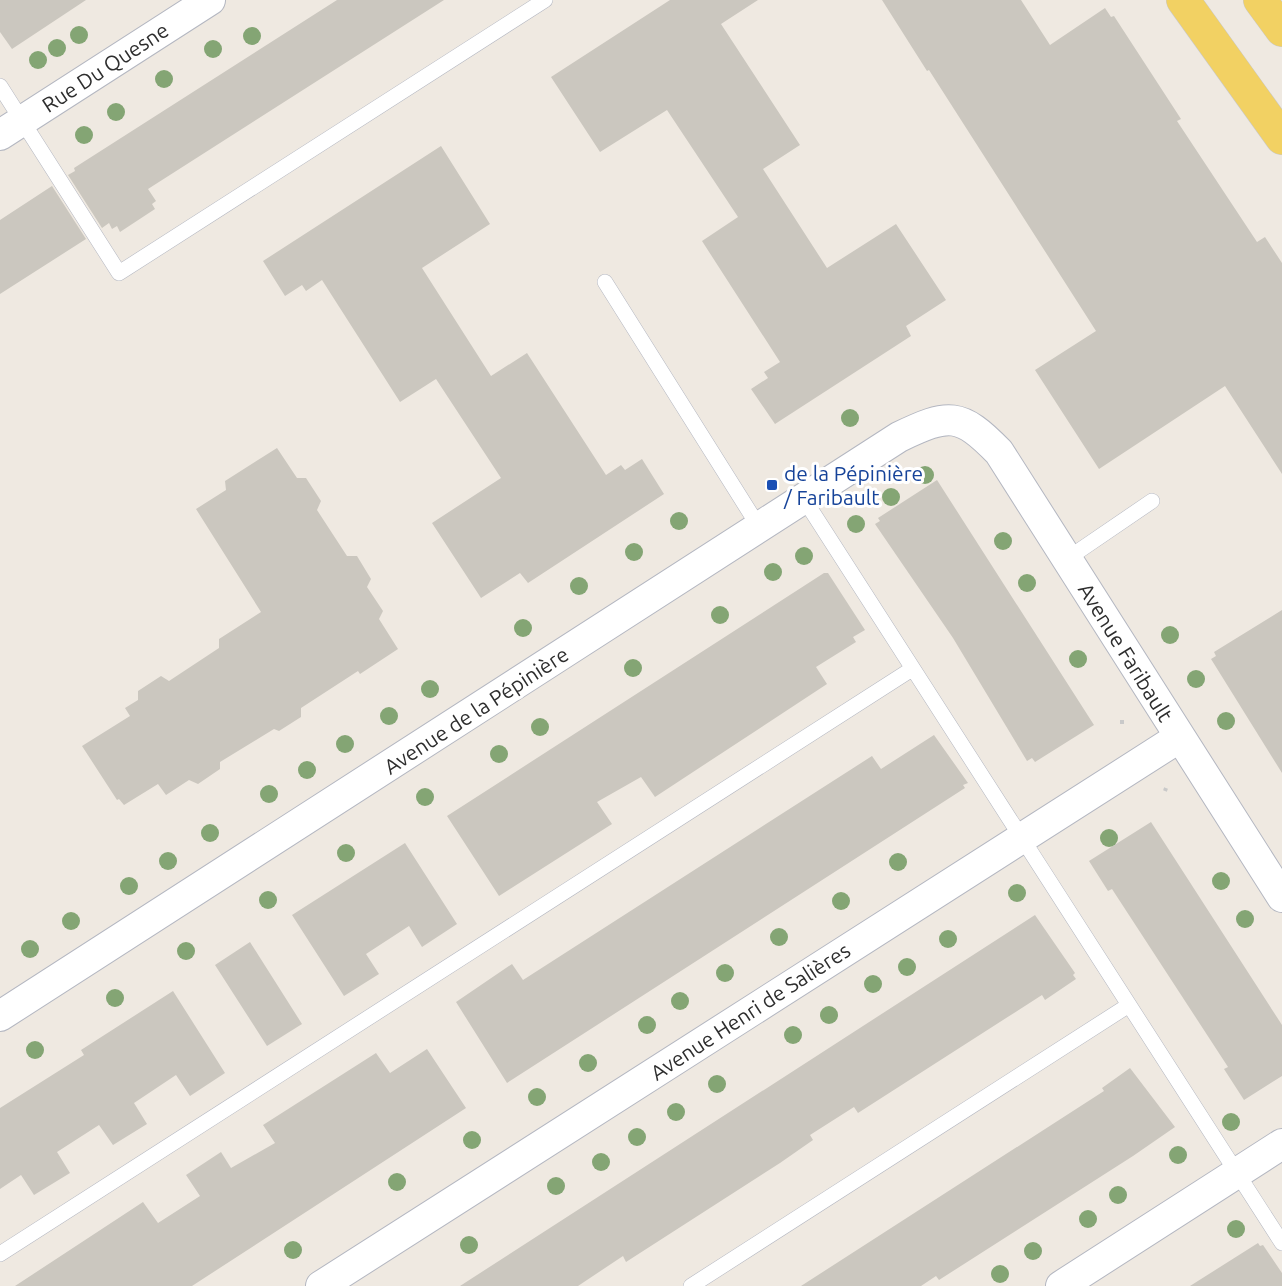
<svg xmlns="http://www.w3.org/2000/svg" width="1282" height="1286" font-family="Ubuntu,sans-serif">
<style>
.building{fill:#cbc7bf}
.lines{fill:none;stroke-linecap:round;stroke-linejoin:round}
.lane-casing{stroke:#b4b7c1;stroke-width:16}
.street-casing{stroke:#b4b7c1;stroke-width:32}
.primary-casing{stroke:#c9c9c9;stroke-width:34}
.path{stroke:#c9c9c9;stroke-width:4;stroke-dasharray:4.5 3;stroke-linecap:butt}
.lane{stroke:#fff;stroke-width:15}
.street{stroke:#fff;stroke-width:30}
.primary{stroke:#f2d163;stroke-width:33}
.tree{fill:#84a574}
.transit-dot{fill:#1a4fb4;stroke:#fff;stroke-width:2}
.labels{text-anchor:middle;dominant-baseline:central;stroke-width:6;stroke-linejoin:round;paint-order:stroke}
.street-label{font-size:21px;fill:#2e2e2e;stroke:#fff}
.transit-label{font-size:21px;fill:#164399;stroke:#fff;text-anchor:start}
</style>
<rect width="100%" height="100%" fill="#efe9e1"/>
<path class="building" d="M0 0H86L12 49 0 32Z
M337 0H444L148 189 156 201 152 204 155 209 120 232 117 226 112 229 109 223 102 228 68 175 75 171 74 168Z
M670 0H758L721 24 800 145 763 169 827 268 896 224 946 300 906 326 911 336 775 424 751 389 768 378 764 372 780 362 702 241 738 217 667 110 600 152 551 77Z
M882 0H1021L1050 45 1105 8 1111 17 1114 16 1181 119 1177 121 1257 242 1265 237 1282 263V474L1225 386 1099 469 1035 370 1096 331 929 70 927 71Z
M441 146 490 224 422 268 491 376 527 353 606 475 621 465 625 470 642 459 664 494 528 583 520 573 481 598 432 523 501 478 436 379 400 402 322 280 306 291 302 285 285 296 263 261Z
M52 186 86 239 0 294V220Z
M277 448 297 478H306L321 501 317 510 347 556H357L371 579 367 587 383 611 379 619 398 649 360 674 358 671 301 708V717L279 731 274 729 220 762V769L198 784 189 780 166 795 158 784 124 805 119 799 117 800 82 746 130 716 125 708 138 700V691L161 676 169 681 219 648V639L261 612 196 509 226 490 225 481Z
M937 480 1094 725 1035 762 1032 758 1027 761 953 638 875 524 880 521 878 518Z
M824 573H828L865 630 853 637 856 642 816 667 827 684 655 797 641 777 597 802 612 824 499 896 447 816Z
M1282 610V773L1211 659 1216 656 1214 652Z
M934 735 968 783 963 785 965 788 507 1083 456 1002 512 964 523 980 872 756 881 769Z
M1151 822 1282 1025V1076L1244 1100 1224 1069 1228 1067 1112 889 1108 891 1089 861Z
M405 843 457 924 422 947 409 926 366 954 379 974 344 996 292 915Z
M1035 915 1075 973 1073 975 1076 979 1045 1000 1042 995 858 1113 854 1107 810 1135 813 1140 780 1163 626 1262 623 1256 578 1286H460Z
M250 942 302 1024 267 1046 215 965Z
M173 991 225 1073 190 1096 176 1075 134 1103 147 1124 113 1145 99 1125 57 1152 70 1173 34 1195 21 1175 0 1189V1108L84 1055 81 1050Z
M427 1049 466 1108 192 1286H15L143 1202 158 1223 200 1196 186 1175 221 1152 231 1168 275 1143 263 1125 376 1053 390 1073Z
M1130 1068 1175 1127 1133 1156 939 1280 936 1276 921 1286H801L1104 1091 1102 1088Z
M1258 1243 1260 1246 1263 1245 1282 1273V1286H1190Z"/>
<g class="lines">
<g class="lane-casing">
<path id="lane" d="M0 86 119 273 545 0
M605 282 759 527
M804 499 1282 1243
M1067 559 1152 501
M0 1254 912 669
M691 1286 1129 1005"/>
</g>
<g class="street-casing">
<path id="street" d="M0 135 210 0
M0 1016 899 437C949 413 960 412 999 452L1282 897
M321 1286 1180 737
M1061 1286 1282 1144"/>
</g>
<g class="primary-casing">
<path id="primary" d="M1183 0 1282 138
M1260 0 1282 30"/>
</g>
<path class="path" d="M1120 722H1124
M1165 791 1166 788"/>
<use href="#lane" class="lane"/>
<use href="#street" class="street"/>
<use href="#primary" class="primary"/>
</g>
<g class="tree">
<circle cx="79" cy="35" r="9"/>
<circle cx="252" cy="36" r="9"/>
<circle cx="57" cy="48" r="9"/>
<circle cx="213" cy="49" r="9"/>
<circle cx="38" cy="60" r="9"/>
<circle cx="164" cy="79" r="9"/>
<circle cx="116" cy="112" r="9"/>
<circle cx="84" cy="135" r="9"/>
<circle cx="850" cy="418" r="9"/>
<circle cx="925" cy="475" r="9"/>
<circle cx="891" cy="497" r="9"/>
<circle cx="679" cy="521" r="9"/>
<circle cx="856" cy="524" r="9"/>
<circle cx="1003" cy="541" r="9"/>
<circle cx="634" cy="552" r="9"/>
<circle cx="804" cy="556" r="9"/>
<circle cx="773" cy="572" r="9"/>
<circle cx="1027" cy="583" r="9"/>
<circle cx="579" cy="586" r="9"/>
<circle cx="720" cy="615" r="9"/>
<circle cx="523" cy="628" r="9"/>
<circle cx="1170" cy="635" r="9"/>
<circle cx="1078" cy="659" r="9"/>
<circle cx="633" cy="668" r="9"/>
<circle cx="1196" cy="679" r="9"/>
<circle cx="430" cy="689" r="9"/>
<circle cx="389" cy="716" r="9"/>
<circle cx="1226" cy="721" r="9"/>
<circle cx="540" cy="727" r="9"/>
<circle cx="345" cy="744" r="9"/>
<circle cx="499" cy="754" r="9"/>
<circle cx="307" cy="770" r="9"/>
<circle cx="269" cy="794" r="9"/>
<circle cx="425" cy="797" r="9"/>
<circle cx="210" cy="833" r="9"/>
<circle cx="1109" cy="838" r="9"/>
<circle cx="346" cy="853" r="9"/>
<circle cx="168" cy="861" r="9"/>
<circle cx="898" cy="862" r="9"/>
<circle cx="1221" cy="881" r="9"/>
<circle cx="129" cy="886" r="9"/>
<circle cx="1017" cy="893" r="9"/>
<circle cx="268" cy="900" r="9"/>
<circle cx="841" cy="901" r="9"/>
<circle cx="1245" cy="919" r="9"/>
<circle cx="71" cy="921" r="9"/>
<circle cx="779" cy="937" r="9"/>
<circle cx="948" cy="939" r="9"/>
<circle cx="30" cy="949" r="9"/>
<circle cx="186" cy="951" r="9"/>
<circle cx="907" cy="967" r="9"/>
<circle cx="725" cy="973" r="9"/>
<circle cx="873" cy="984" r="9"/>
<circle cx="115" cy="998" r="9"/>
<circle cx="680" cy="1001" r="9"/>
<circle cx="829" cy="1015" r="9"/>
<circle cx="647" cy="1025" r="9"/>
<circle cx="793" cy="1035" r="9"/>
<circle cx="35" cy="1050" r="9"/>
<circle cx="588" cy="1063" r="9"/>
<circle cx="717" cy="1084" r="9"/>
<circle cx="537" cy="1097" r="9"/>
<circle cx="676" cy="1112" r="9"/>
<circle cx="1231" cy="1122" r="9"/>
<circle cx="637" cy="1137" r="9"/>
<circle cx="472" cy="1140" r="9"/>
<circle cx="1178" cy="1155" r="9"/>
<circle cx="601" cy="1162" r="9"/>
<circle cx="397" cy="1182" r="9"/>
<circle cx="556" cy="1186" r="9"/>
<circle cx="1118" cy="1195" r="9"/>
<circle cx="1088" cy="1219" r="9"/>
<circle cx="1236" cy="1229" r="9"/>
<circle cx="469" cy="1245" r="9"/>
<circle cx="293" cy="1250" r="9"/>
<circle cx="1033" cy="1251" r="9"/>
<circle cx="1000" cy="1274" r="9"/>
</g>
<rect class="transit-dot" x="766" y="479" width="12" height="12" rx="3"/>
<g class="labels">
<g class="street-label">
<text transform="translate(105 67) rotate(-33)">Rue Du Quesne</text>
<text transform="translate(1126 652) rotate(58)">Avenue Faribault</text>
<text transform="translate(476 710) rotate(-33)">Avenue de la Pépinière</text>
<text transform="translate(750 1011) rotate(-33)">Avenue Henri de Salières</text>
</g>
<g class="transit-label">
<text x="784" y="473">de la Pépinière<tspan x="784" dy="24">/ Faribault</tspan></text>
</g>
</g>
</svg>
